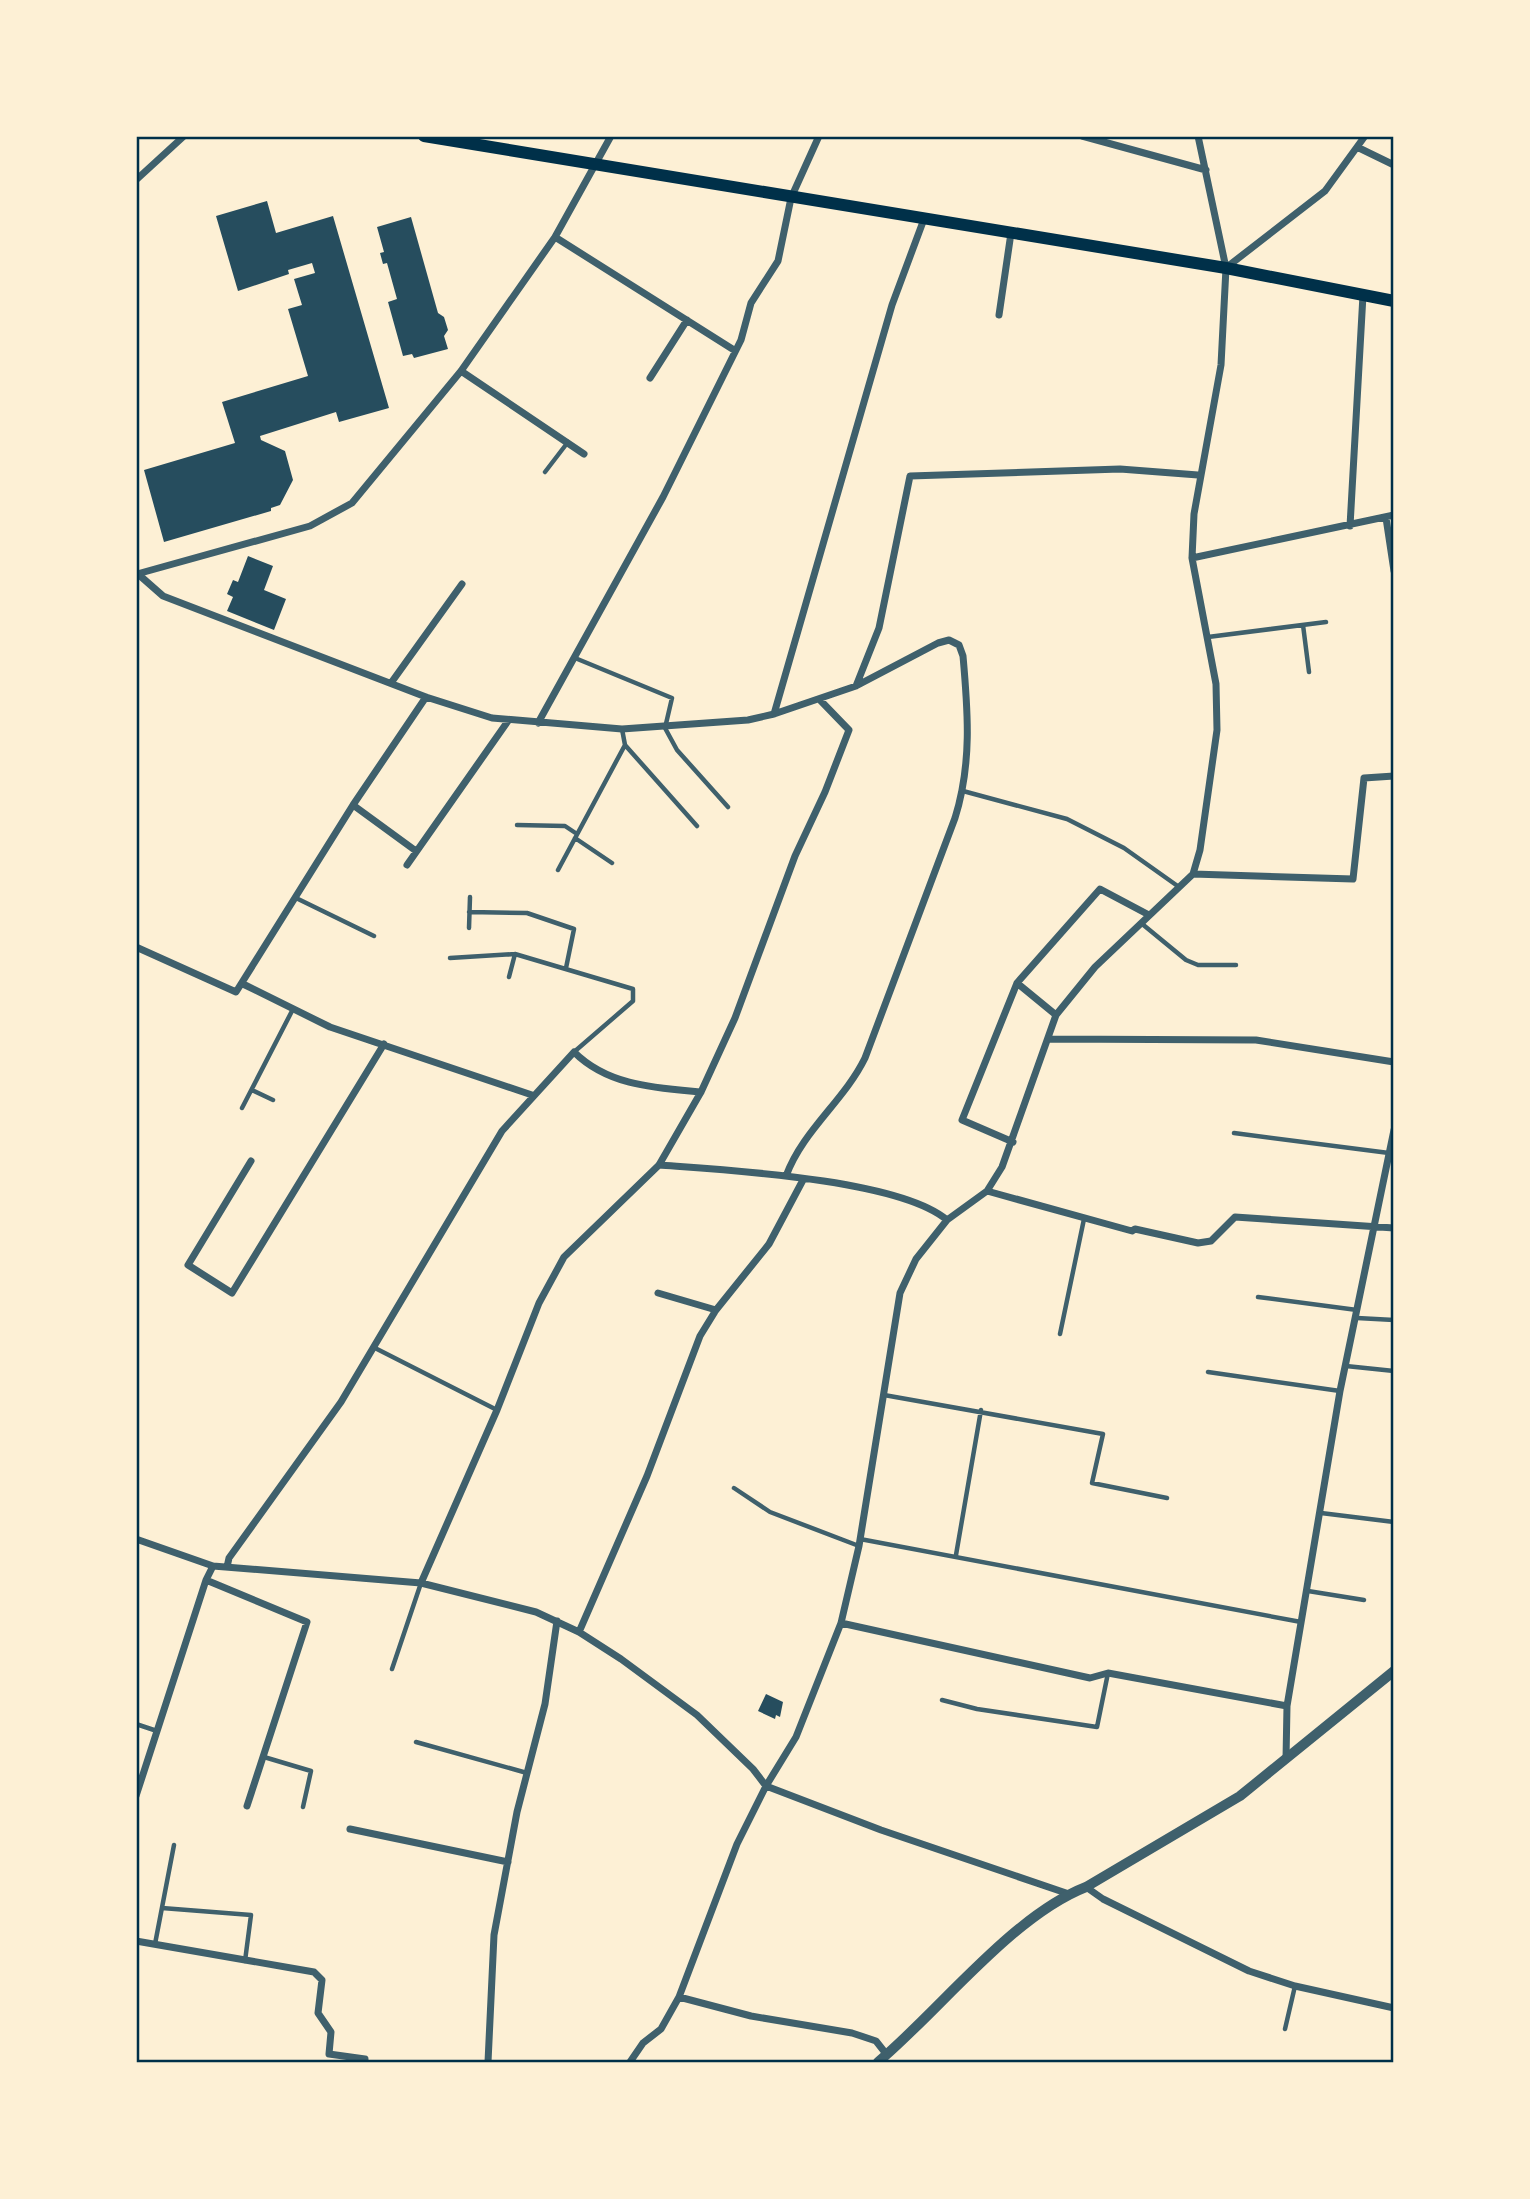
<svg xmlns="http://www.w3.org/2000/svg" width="1530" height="2199" font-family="'Varela Round',sans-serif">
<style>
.building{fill:#264d5e}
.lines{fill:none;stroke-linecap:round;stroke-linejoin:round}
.service{stroke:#3f606c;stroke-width:4.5}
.minor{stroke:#3f606c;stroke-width:7}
.tertiary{stroke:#3f606c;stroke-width:10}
.secondary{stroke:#003049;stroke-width:12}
.neatline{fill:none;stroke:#003049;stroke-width:2.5}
</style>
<rect width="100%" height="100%" fill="#fdf0d5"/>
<path class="building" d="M267 201 276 233 333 216 389 408 339 422 336 412 260 436 261 440 285 451 293 480 280 505 271 508V511L164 542 144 470 235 443 222 402 308 376 288 309 302 305 294 279 315 273 312 263 288 270 289 274 238 291 216 216Z
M411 217 438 313 444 317 448 330 444 336 448 349 414 358 412 354 403 356 388 302 397 299 387 263 383 264 380 253 384 252 377 227Z
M248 556 273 566 264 590 286 599 274 630 227 611 233 597 227 594 233 580 238 582Z
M766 1694 783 1702 780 1717 776 1715 775 1719 758 1711Z"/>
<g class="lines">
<path class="service" d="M545 472 568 442
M1303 625 1309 672
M1208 637 1326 622
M575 658 672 698 665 728 677 750 728 807
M622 729 625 745 697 826
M963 791 1067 819 1124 848 1179 887
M517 825 565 826 577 834
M575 838 612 863
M558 870 625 745
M296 898 374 936
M469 912 527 913 574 929 566 968
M1141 923 1186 960 1198 965H1236
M469 928 470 897
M450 958 515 954 633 989V1001L574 1052
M509 977 515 954
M252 1090 273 1100
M242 1108 292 1011
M1234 1133 1389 1153
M1258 1297 1357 1310
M1357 1318 1394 1320
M1060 1334 1084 1219
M373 1347 497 1410
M1346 1366 1394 1371
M1208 1372 1340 1391
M884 1395 1103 1434 1092 1483 1167 1498
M734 1488 770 1512 859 1546
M1321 1513 1394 1522
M860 1539 1301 1622
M956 1555 981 1410
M1308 1591 1364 1600
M392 1669 421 1583
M942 1700 977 1709 1097 1727 1108 1673
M136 1724 157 1731
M416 1742 527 1773
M264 1757 311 1771 303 1807
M162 1908 251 1915 245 1961
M155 1944 174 1845
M1285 2029 1295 1986"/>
<path class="minor" d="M1082 136 1206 170
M1359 148 1394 165
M136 180 184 136
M555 237 734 350
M1227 267 1325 191 1365 136
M999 315 1011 233
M461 371 584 454
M650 378 687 320
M1386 518 1394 571
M1350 526 1363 295
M1192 558 1394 515
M137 574 310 526 352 503 461 371 555 237 611 136
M138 574 163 596 426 697 492 718 622 729 748 720 774 714 856 686 938 643 949 640 959 645 963 656C968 712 972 764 955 818L865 1058C844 1101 803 1130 786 1176
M391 683 462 584
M856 686 879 628 910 476 1120 469 1198 475
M774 714 892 305 924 219
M538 723 663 497 741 340 751 303 778 261 791 198 819 136
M353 805 416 851
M407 865 508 721
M1193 874 1353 879 1364 778 1394 776
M136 947 236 992 353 805 426 697
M1017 983 1056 1015
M243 984 330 1027 532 1095
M1048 1039 1256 1040 1394 1062
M1013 1142 962 1120 1017 983 1100 889 1149 915
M251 1161 188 1265 232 1293 384 1044
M659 1165C726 1170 899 1179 947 1220
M987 1191 1132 1231 1135 1229 1198 1243 1211 1241 1235 1217 1394 1228
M658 1293 716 1310
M136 1539 213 1566 421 1583 536 1612 579 1632 621 1659 697 1715 753 1769 766 1786 881 1830 1069 1894
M227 1567 229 1558 341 1402 502 1131 574 1052C608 1086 656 1088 701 1092
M206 1580 307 1622 247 1806
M421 1583 497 1410 539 1303 564 1257 659 1165 701 1092 735 1018 795 856 825 792 849 730 820 700
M841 1623 1090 1678 1108 1673 1287 1706
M579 1632 647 1476 700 1336 716 1310 769 1244 803 1180
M1286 1759 1287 1706 1340 1391 1394 1130
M136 1796 206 1580 213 1566
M350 1829 508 1862
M1086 1887 1103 1899 1249 1971 1295 1986 1394 2008
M136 1941 314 1972 322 1980 318 2013 331 2032 329 2054 365 2059V2062
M679 1997 751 2016 852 2033 876 2041 887 2055
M488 2062 494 1935 517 1812 545 1704 557 1621
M630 2062 643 2043 661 2029 679 1997 737 1844 766 1786 796 1737 841 1623 859 1546 900 1293 916 1259 947 1220 987 1191 1002 1167 1056 1015 1095 967 1193 874 1200 850 1217 730 1216 684 1192 558 1194 514 1221 365 1226 268 1198 136"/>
<path class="tertiary" d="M878 2062C940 2010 1012 1916 1086 1887L1240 1796 1394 1671"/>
<path class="secondary" d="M424 136 1226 268 1394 301"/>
</g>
<rect width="1530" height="2199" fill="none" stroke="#fdf0d5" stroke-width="276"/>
<rect x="138" y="138" width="1254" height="1923" class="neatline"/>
</svg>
